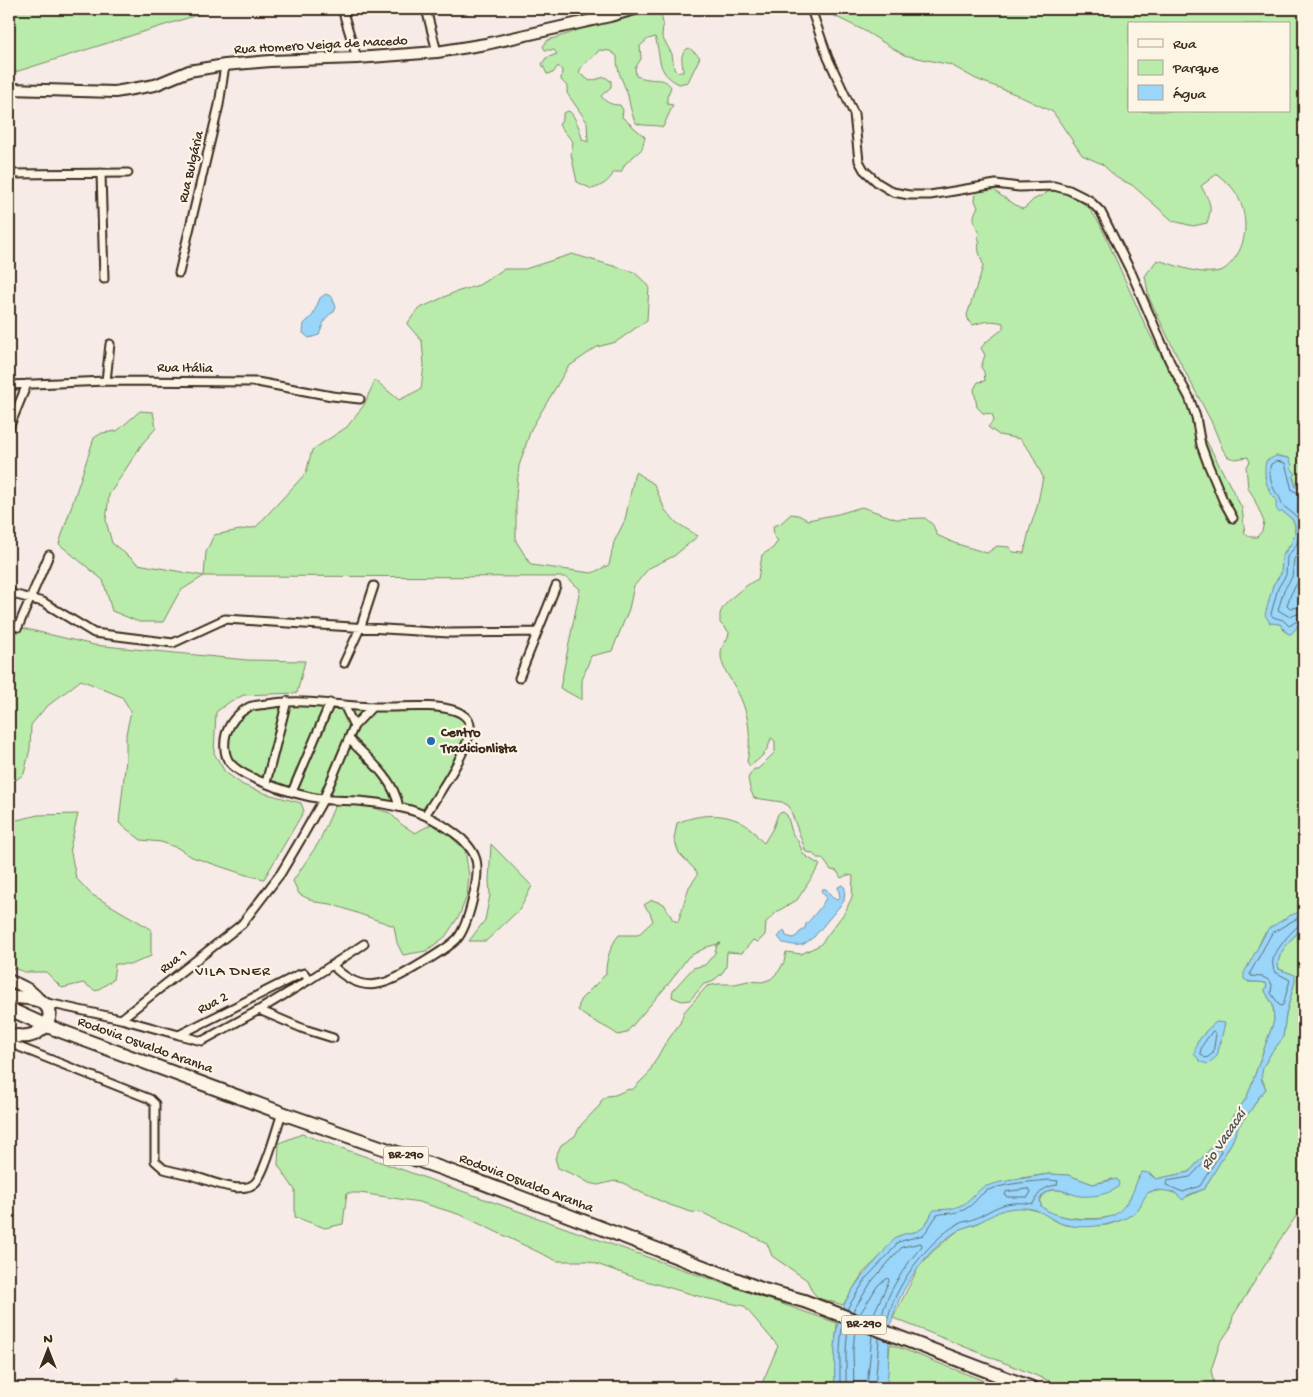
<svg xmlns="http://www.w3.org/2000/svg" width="1313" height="1397" font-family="'Gochi Hand',sans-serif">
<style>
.green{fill:#b9ebab;stroke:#7a8a64;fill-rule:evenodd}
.water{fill:#99d6fa;stroke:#7391a2}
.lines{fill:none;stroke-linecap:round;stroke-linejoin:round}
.shore{stroke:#616f76;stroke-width:1}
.stream{stroke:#7391a2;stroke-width:2.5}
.street-casing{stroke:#3b2a1e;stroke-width:11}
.secondary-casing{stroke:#3b2a1e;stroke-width:14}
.highway-casing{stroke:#3b2a1e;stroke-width:16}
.street{stroke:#fcf5e5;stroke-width:7}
.secondary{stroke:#fcf5e5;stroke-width:10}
.highway{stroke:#fcf5e5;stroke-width:12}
.poi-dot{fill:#1f6fb2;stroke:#fcf5e5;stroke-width:2}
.labels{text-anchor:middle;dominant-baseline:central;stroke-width:4.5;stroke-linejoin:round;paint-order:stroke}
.shield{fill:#fcf5e5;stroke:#75675a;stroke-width:1}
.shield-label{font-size:12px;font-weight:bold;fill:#3b2a1e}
.street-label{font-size:14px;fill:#3b2a1e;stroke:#fcf5e5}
.poi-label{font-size:14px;font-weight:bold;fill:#3b2a1e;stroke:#fcf5e5;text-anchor:start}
.neighbourhood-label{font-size:15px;letter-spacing:1px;fill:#3b2a1e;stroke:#fcf5e5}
.water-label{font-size:15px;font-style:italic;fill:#525555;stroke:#fcf5e5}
</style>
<rect width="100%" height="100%" fill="#f6ebe7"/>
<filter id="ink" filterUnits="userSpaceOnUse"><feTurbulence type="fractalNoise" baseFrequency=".02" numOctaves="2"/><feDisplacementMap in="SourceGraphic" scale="10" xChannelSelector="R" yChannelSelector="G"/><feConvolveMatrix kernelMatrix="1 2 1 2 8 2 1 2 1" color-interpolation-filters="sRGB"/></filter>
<g filter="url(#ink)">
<path class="green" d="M9 9H216L9 74Z
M650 9H660L663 23 662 37 672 54 674 69 677 72H683C683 62 678 53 689 48L700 57 688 82 679 84C655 72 662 58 655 37L648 39 640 46 641 59 635 68 636 76C640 77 645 79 649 79 659 81 664 77 671 87L667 97V104L673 105 663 127C653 124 645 127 636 123 631 114 630 105 628 96 623 79 617 75 617 56L610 51 599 50C593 60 582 61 579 73L590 81 605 77 611 81V87L601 96C606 103 612 105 620 105L623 110 622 117 645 137 642 149 625 164 621 172H614C609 182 602 186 592 189L577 182 571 154 573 142 559 125 563 119V113L569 111C575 116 581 131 582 139L588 142 587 122 567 93V86L561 80 562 70 558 66 553 73 547 74 542 64 546 58 557 54 554 50H545L543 46 548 40 571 33 590 23Z
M820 9H1304V488L1296 487 1289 458 1276 456 1265 477 1273 497 1276 499 1282 511 1292 519 1295 525V534L1291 544 1284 552 1281 574 1273 585 1274 623 1280 624 1285 632 1293 631 1299 625 1304 626V911L1283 920 1264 934 1255 954 1249 964 1248 982H1262L1267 984 1265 991 1273 1005 1274 1021 1247 1097 1213 1146 1189 1172 1156 1179 1151 1174 1139 1176C1135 1190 1129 1207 1115 1215 1101 1222 1045 1220 1040 1203 1045 1179 1070 1195 1083 1196L1113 1179 1093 1184 1068 1175 1049 1174 1014 1179 974 1194C966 1209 948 1210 933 1212L924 1227 919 1231 898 1236 895 1239 886 1251 863 1273 843 1305 818 1298 812 1291 807 1280 772 1256 767 1243 703 1213 691 1212 670 1205 633 1189 624 1183 615 1181 598 1185 589 1183 579 1177 558 1168 555 1158 561 1145 575 1136 581 1125 600 1105 601 1101 607 1096 615 1095 629 1089 632 1090 648 1074 663 1047 680 1023 684 1012 707 986 718 984H735L748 981 762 982 771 979 779 971 784 962 786 952 801 954 820 945 845 912 852 897 853 876 847 875 841 878 837 871 831 870 822 858H817L812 853 806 852 789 806 782 802 754 798 750 789 748 778 754 769H758L775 752V741L771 738C768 752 761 758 750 766L747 762C752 736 749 712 736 689 731 679 720 666 721 653 721 645 729 640 729 632L720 623C720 622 720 615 720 614 723 602 747 584 758 579L762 555 773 548 778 541 774 536 773 526 781 523 791 514 798 515 808 520 838 514 862 507 896 519 925 518 933 525 937 535 954 543 987 553 997 546 1009 547 1013 552 1024 553 1029 531 1037 507 1043 477 1030 451 1020 439 999 435 988 427 994 420 992 414 983 413 977 407 974 389 978 382 985 381 984 372 981 367 985 355 981 348 986 342 1003 329V323C992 320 984 321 973 325L969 322 967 315 983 267C983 258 975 250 980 241L978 239 979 231C973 223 972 216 978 207L975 201 976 192 980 189 991 187 1000 195 1022 209 1025 208 1033 200 1054 189 1070 194 1088 207 1100 224 1146 327 1242 508 1245 534 1251 537H1257L1262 531 1264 522 1253 496 1248 488 1246 466 1250 462 1248 457 1235 459 1228 457 1223 450 1211 421 1179 360 1149 298 1145 276 1157 260C1177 265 1199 276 1220 271 1227 269 1233 261 1237 255 1249 236 1247 209 1234 190 1230 184 1222 179 1217 174L1201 186C1210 203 1213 205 1207 223L1193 226 1173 221 1132 185 1117 178 1102 164 1082 155 1053 112 1015 94 976 79 951 65 904 55 863 30ZM1129 24H1289V111H1129ZM1213 1025 1221 1034V1043H1197L1207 1030Z
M572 254 634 272 649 286 647 320 616 342 597 347 568 367 531 429 519 466 516 496V541L531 565 592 573 609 565 614 542 625 520 635 472 654 484 665 510 677 523 698 536 674 556 649 568 634 586 629 609 612 651 591 656 582 680V700L560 688 580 589 566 577 204 576 180 591 163 622H139L112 611 103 580 59 544 94 438 102 433 117 431 140 411 153 412 156 428 142 444 109 495 106 521 112 543 138 564 204 576 206 552 214 535 256 527 306 473 312 450 347 427 364 405 375 380 399 400 421 389 424 365 422 341 407 324 418 309 453 293 479 285 504 269H525Z
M22 628 94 645 247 660 305 661 297 693 244 695 231 701 216 712 214 753 225 772 243 785 264 793 301 803 304 811 264 879 246 875 192 857 178 848 161 842 141 840 119 823 126 759V734L131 711 122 697 81 680 45 708 31 725 30 749 24 774 9 785V630Z
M287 701 436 708 467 717 468 740 426 814 399 807 323 800 250 777 229 762C228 754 225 742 226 734 233 706 264 705 287 701Z
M336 803 368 806 390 813 401 824 415 833 432 824 449 835 465 850 469 876 467 896 459 916 445 937 426 951 403 955 397 943 394 926 331 904 315 902 299 894 293 881 319 842Z
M783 812 787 815 793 835 797 839 804 855 820 865 797 900 778 911 766 922 765 935 758 942 753 940 742 953 727 952 726 967 723 972 712 982 704 984 690 1000 682 1001 672 997 673 990 693 968 705 965 715 953 717 945 721 943 707 947 688 957 670 982 626 1033 618 1035C607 1026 586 1019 578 1010L580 1000 606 974C605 962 611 944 619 935H638L653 921 650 913 644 905 652 900 664 904 673 920 678 922 689 887 697 876V872L679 853 674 839 677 823C701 813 730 811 751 829 756 833 758 839 764 843L773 828 778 814Z
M9 814 17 820 38 815 78 814 70 848 76 878 91 894 151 929V956L133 964H115L113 980 96 991 83 983 62 988 46 972H25L9 967Z
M491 844 532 886 520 909 486 941H469L485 920 490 895 489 881Z
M1304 927V1205L1279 1241 1267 1262 1233 1316 1231 1327 1220 1343 1211 1370 1215 1388H1067L893 1318 918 1268 933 1251 960 1229 976 1224 1000 1210 1021 1207 1042 1212 1053 1220 1065 1225 1077 1226 1107 1225 1119 1221 1133 1214 1141 1206 1143 1198 1149 1192 1165 1190 1186 1197 1204 1189 1232 1142 1238 1127 1251 1110 1258 1098 1266 1089 1261 1076 1263 1067 1271 1053 1283 1038 1286 1014 1295 981 1292 974 1279 969C1274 954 1294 936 1304 927Z
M302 1134 664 1263 837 1323 835 1350V1388H760L778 1346 744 1306 705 1298 639 1279 588 1261H557L461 1215 419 1202 360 1193H347L343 1224 325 1228 295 1217V1190L278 1165 279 1143Z
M890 1344 1002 1388H886Z"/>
<path class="water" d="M326 294 332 297 336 307 334 312C324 316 323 326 319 335L309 338 303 333 304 324 313 315 320 298Z
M1276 456 1289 458 1292 465 1291 468 1296 474 1293 477 1296 487 1304 488V626L1299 625 1291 634H1288L1280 624 1270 623 1265 615 1273 585 1281 574 1282 557 1291 544 1295 533V525L1292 519 1282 511 1280 513C1274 509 1277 505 1276 499 1266 491 1263 473 1266 461Z
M842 885 845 888 844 901 814 937C810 939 808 942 804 944 797 947 789 944 783 943L778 937 784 930 786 936 793 938 798 935 799 933 805 928 806 924C811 919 825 903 826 897L821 891 822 889H826L833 898 837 900 840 897 838 887Z
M1304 911V927C1294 936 1274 954 1279 969L1295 975V981L1286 1014 1283 1038 1271 1053 1263 1067 1261 1079 1266 1089 1258 1098 1251 1110 1238 1127 1232 1142 1204 1189 1188 1195 1183 1200 1174 1192 1158 1190 1149 1192C1142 1198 1142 1207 1134 1213 1116 1227 1073 1232 1054 1220 1043 1214 1037 1208 1023 1208 1001 1207 995 1215 977 1223 971 1226 964 1227 959 1230 928 1248 904 1282 893 1316 886 1339 891 1365 886 1388H835C834 1329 833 1306 876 1261 883 1254 888 1244 896 1238 903 1232 914 1234 921 1229 928 1225 929 1216 934 1210L951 1209 964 1204 983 1187 1001 1182 1049 1174 1068 1175 1093 1184 1117 1179 1119 1183 1118 1187C1108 1195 1092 1197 1080 1196 1067 1194 1051 1181 1040 1199L1041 1206C1054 1219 1095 1223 1112 1216 1117 1214 1121 1210 1124 1206 1134 1196 1135 1181 1142 1172L1148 1173 1156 1179 1189 1172 1213 1146 1247 1097 1274 1021 1273 1005 1265 991 1267 984C1259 980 1250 984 1244 979V973L1268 929 1291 915Z
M1216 1022 1225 1023 1217 1056 1208 1064 1201 1062 1194 1054 1197 1043 1207 1030Z"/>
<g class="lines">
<path class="shore" d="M1304 492H1296L1292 490 1285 463 1277 461 1271 464C1268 471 1271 484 1275 491 1279 497 1281 498 1282 505L1296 516 1300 523V534L1296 546 1287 557 1286 575 1278 588 1271 614 1273 617 1283 620 1289 626 1297 621H1304
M1304 541 1301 550 1294 559 1292 577 1284 590 1278 610 1290 617 1297 614H1304
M1304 557 1301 562 1299 580 1291 594 1287 605 1290 608 1304 607
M1304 916 1294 920 1272 933 1250 973 1251 976 1263 977 1270 981 1272 985 1271 993 1280 1006 1283 1005 1290 980 1275 972C1273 968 1272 964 1273 960 1275 950 1296 924 1304 923
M1213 1031 1216 1034 1213 1053 1208 1057 1205 1058 1200 1053 1202 1046Z
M1217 1149 1220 1148 1221 1152 1200 1186 1183 1192 1166 1185 1167 1181 1190 1177Z
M1029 1189 1031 1192 1028 1197H1007L1005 1195 1006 1192Z
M847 1309 867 1277 889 1254 898 1242 923 1235 928 1229 937 1215C947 1212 956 1215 967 1208 976 1203 980 1192 991 1189 1009 1183 1030 1182 1049 1180L1058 1181 1057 1185C1043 1187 1039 1192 1033 1204 1005 1200 1000 1206 976 1218 970 1221 964 1221 958 1224 928 1240 890 1291 887 1325
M853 1311 872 1281 902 1247 921 1243 922 1246C906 1264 883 1298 881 1322
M860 1314 878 1285 888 1278 889 1281 875 1311 874 1320
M840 1388V1350L842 1324
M846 1388V1350L848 1326
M854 1388 853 1350 855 1329
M867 1388 872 1335
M875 1388 879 1338"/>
<path class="stream" d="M174 1380 181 1388"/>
<g class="street-casing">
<path id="street" d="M342 9 357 58
M426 9 437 52
M811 9 828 58 854 114 859 161 864 170 878 183 893 192 909 195H930L996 184 1019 187 1054 186 1069 190 1089 200 1101 212 1131 272 1170 362 1189 397 1196 417 1201 445 1208 464 1223 500 1233 518
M101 173 104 279
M9 174 128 173
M179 273 219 105 225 65
M106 381 110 344
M9 385 106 381 257 382 332 396 360 399
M9 428 27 384
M9 593 43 602 94 633 173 643 225 619 449 633 537 632
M18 627 49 555
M344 663 361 626 374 586
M519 678 556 586
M344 705 354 726
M349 739C369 760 393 777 399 807
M266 783 287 701
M292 792 330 703
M332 965C365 999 389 983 424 962 435 955 448 948 457 939 468 926 482 873 475 857 473 851 466 843 462 839 442 823 424 812 398 807 385 804 371 802 358 801 346 800 334 801 322 799 301 796 239 779 228 760 224 753 224 742 226 734 230 722 238 713 249 707 254 705 261 705 267 704 303 698 338 706 375 707 399 708 433 703 456 711 462 713 470 719 470 726 472 746 437 796 426 814
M43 1002 121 1019 179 1035 298 975 304 973 309 980 364 944
M259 1010 304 1029 333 1038
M121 1019 242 924 281 873 301 839 323 800 354 726 372 707
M179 1035 202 1041 259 1010 309 980
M9 1043 150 1099 155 1104V1161L164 1169C172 1171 181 1173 190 1175 206 1179 243 1197 256 1182 266 1170 276 1130 282 1113"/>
</g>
<g class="secondary-casing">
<path id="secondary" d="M9 89 115 92 155 85 189 71 225 65 270 61 357 58 437 52 486 44 610 16 635 9
M9 980C22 986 32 989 41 1002"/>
</g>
<g class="highway-casing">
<path id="highway" d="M9 997C19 997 30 997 40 1001 60 1011 45 1033 28 1036 22 1037 15 1036 9 1035
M9 1009 47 1026 282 1113 475 1180 764 1290 804 1301 1032 1388"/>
</g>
<use href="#street" class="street"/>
<use href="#secondary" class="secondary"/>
<use href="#highway" class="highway"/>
</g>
</g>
<circle class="poi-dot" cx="431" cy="741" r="5"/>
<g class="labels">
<g class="shield">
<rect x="383.5" y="1146.5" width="45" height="19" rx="4"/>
<rect x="841.5" y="1315.5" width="45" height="19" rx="4"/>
</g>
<g class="shield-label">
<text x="406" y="1156">BR-290</text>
<text x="864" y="1325">BR-290</text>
</g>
<g class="street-label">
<text transform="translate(321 46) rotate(-3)">Rua Homero Veiga de Macedo</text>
<text transform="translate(192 167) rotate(-77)">Rua Bulgária</text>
<text transform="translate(185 369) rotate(1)">Rua Itália</text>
<text transform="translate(174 962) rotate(-38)">Rua 1</text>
<text transform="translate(213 1004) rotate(-27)">Rua 2</text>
<text transform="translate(145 1046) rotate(20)">Rodovia Osvaldo Aranha</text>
<text transform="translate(526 1184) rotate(21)">Rodovia Osvaldo Aranha</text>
</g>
<g class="poi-label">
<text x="441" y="733">Centro<tspan x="441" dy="16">Tradicionlista</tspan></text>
</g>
<g class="neighbourhood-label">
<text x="233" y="972">VILA DNER</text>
</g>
<g class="water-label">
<text transform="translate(1224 1140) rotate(-56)">Rio Vacacaí</text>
</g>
</g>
<rect width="1313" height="1397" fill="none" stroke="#fcf5e5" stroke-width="30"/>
<rect x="15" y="15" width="1283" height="1367" fill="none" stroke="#3b2a1e" stroke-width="2" filter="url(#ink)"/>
<rect x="1128" y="22" width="162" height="90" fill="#fcf5e5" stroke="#afa495"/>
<rect x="1138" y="39" width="25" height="8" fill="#fcf5e5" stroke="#afa495"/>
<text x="1173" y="48" font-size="15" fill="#3b2a1e">Rua</text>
<rect x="1138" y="60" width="25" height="15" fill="#b9ebab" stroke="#afa495"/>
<text x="1173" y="72" font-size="15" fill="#3b2a1e">Parque</text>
<rect x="1138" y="85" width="25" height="15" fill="#99d6fa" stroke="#afa495"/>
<text x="1173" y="98" font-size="15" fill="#3b2a1e">Água</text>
<g transform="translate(48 1350)" stroke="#fcf5e5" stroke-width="4" paint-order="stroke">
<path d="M0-4L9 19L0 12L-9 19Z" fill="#3b2a1e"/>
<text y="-8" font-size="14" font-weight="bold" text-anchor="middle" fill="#3b2a1e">N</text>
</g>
</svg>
